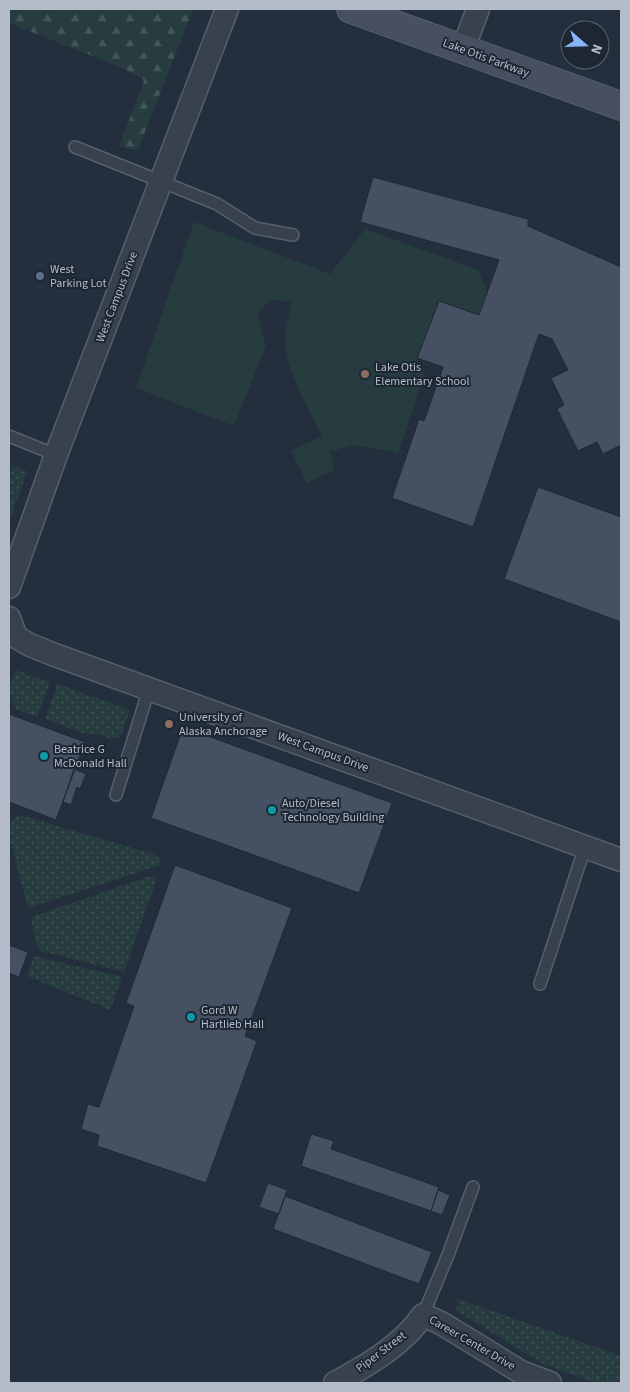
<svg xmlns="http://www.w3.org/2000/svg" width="630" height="1392" font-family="'Source Sans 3',sans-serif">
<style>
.grass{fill:url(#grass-dots)}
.forest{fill:url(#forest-firs)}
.park{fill:#263c3f}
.building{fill:#455162;stroke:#1f2835}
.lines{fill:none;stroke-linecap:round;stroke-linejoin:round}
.service-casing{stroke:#565f6c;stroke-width:14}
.minor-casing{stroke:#565f6c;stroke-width:25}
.secondary-casing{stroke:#565f6c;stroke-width:30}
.service{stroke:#38414e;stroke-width:11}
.minor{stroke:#38414e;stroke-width:22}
.secondary{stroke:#465061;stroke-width:28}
.service-dot{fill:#5c6f8a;stroke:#1d2633;stroke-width:2}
.education-dot{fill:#8d6e63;stroke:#1d2633;stroke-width:2}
.culture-dot{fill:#0f9aa8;stroke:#1d2633;stroke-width:2}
.labels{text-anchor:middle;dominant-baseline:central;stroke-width:4;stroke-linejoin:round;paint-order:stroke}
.street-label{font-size:12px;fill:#b4bcc9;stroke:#1d2633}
.poi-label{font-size:12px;fill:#b4bcc9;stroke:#1d2633;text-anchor:start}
</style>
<defs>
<pattern id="grass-dots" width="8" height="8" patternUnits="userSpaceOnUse" patternTransform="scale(1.25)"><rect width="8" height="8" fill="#263c3f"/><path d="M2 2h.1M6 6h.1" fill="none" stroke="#435659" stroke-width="1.8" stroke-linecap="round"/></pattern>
<pattern id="forest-firs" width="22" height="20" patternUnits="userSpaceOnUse" patternTransform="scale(1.25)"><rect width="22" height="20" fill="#263c3f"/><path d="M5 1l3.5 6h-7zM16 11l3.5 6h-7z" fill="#435659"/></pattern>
</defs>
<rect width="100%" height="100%" fill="#242f3e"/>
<path class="grass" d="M13 466 27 471 9 522V478Z
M16 670 50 682 37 717 16 709 9 690Z
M58 684 130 710 122 733 119 737 111 739 95 733 88 735 45 719Z
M20 815 153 854C158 857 162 858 160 865L31 907H28L9 836C9 826 11 820 20 815Z
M151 876 155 877 156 882 124 972 41 951 36 944 31 920 34 916Z
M34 956 122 977 110 1010 27 976Z
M455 1298 621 1356V1383H595L543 1364 455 1310 459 1305Z"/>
<path class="forest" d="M9 9H193L138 150 119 147 144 80 125 69 9 23Z"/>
<path class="park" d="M194 222 330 274 365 229 478 270 487 292 479 315 438 301 417 358 424 375 398 453 352 445 330 452 334 470 307 483 291 451 322 436C309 410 282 362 285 333 286 322 290 312 292 302L270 299 257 314 266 346 234 426 136 388Z"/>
<path class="building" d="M373 177 528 219V226L621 267V445L603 454 597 442 578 451 557 409 564 405 551 378 568 370 552 339 539 334 473 527 392 498 419 419 424 421 443 367 417 358 439 301 479 315 499 260 360 222Z
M538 487 621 517V622L504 579Z
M9 714 85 742 56 820 9 802Z
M183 727 392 803 359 893 151 818Z
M74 769 86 774 80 789 77 787 71 805 63 802Z
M175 865 292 908 245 1036 257 1041 206 1183 97 1146 99 1135 81 1129 88 1104 99 1107 134 1006 126 1003Z
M9 945 28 952 19 977 9 973Z
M311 1134 334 1141 331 1149 439 1187 431 1211 301 1166Z
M268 1183 287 1190 279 1214 259 1207Z
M438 1190 450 1195 442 1215 431 1211Z
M285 1196 432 1252 419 1284 273 1229Z"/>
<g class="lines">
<g class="service-casing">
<path id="service" d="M75 147 217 204 255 228 293 235
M9 436 56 455
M116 795 149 689
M540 984 585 847
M423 1315 448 1255 473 1187"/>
</g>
<g class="minor-casing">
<path id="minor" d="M463 49 478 9
M9 587 56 455 227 9
M9 618 16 637 30 645 55 655 621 860
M335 1383C366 1366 403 1345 423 1315L441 1323 521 1372 550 1383"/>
</g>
<g class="secondary-casing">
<path id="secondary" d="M351 9 621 106"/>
</g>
<use href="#service" class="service"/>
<use href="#minor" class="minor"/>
<use href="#secondary" class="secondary"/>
</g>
<circle class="service-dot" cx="40" cy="276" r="5"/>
<g class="education-dot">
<circle cx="365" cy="374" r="5"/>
<circle cx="169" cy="724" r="5"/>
</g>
<g class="culture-dot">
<circle cx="44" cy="756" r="5"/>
<circle cx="272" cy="810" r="5"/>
<circle cx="191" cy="1017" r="5"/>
</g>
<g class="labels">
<g class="street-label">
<text transform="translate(486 58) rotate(20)">Lake Otis Parkway</text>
<text transform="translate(117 297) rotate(-69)">West Campus Drive</text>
<text transform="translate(323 752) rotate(20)">West Campus Drive</text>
<text transform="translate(472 1343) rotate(30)">Career Center Drive</text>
<text transform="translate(381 1352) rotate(-37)">Piper Street</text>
</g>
<g class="poi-label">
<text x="50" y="269">West<tspan x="50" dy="14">Parking Lot</tspan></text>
<text x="375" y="367">Lake Otis<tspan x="375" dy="14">Elementary School</tspan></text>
<text x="179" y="717">University of<tspan x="179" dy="14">Alaska Anchorage</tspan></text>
<text x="54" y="749">Beatrice G<tspan x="54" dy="14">McDonald Hall</tspan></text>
<text x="282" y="803">Auto/Diesel<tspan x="282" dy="14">Technology Building</tspan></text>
<text x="201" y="1010">Gord W<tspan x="201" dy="14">Hartlieb Hall</tspan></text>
</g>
</g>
<rect width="630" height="1392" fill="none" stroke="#b4bcc9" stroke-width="20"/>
<g transform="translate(585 45) rotate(110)"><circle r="24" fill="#1d2633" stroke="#59626f"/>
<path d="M0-4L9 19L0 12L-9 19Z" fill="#8ab4f8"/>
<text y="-8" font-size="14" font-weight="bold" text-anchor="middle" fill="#b4bcc9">N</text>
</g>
</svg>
